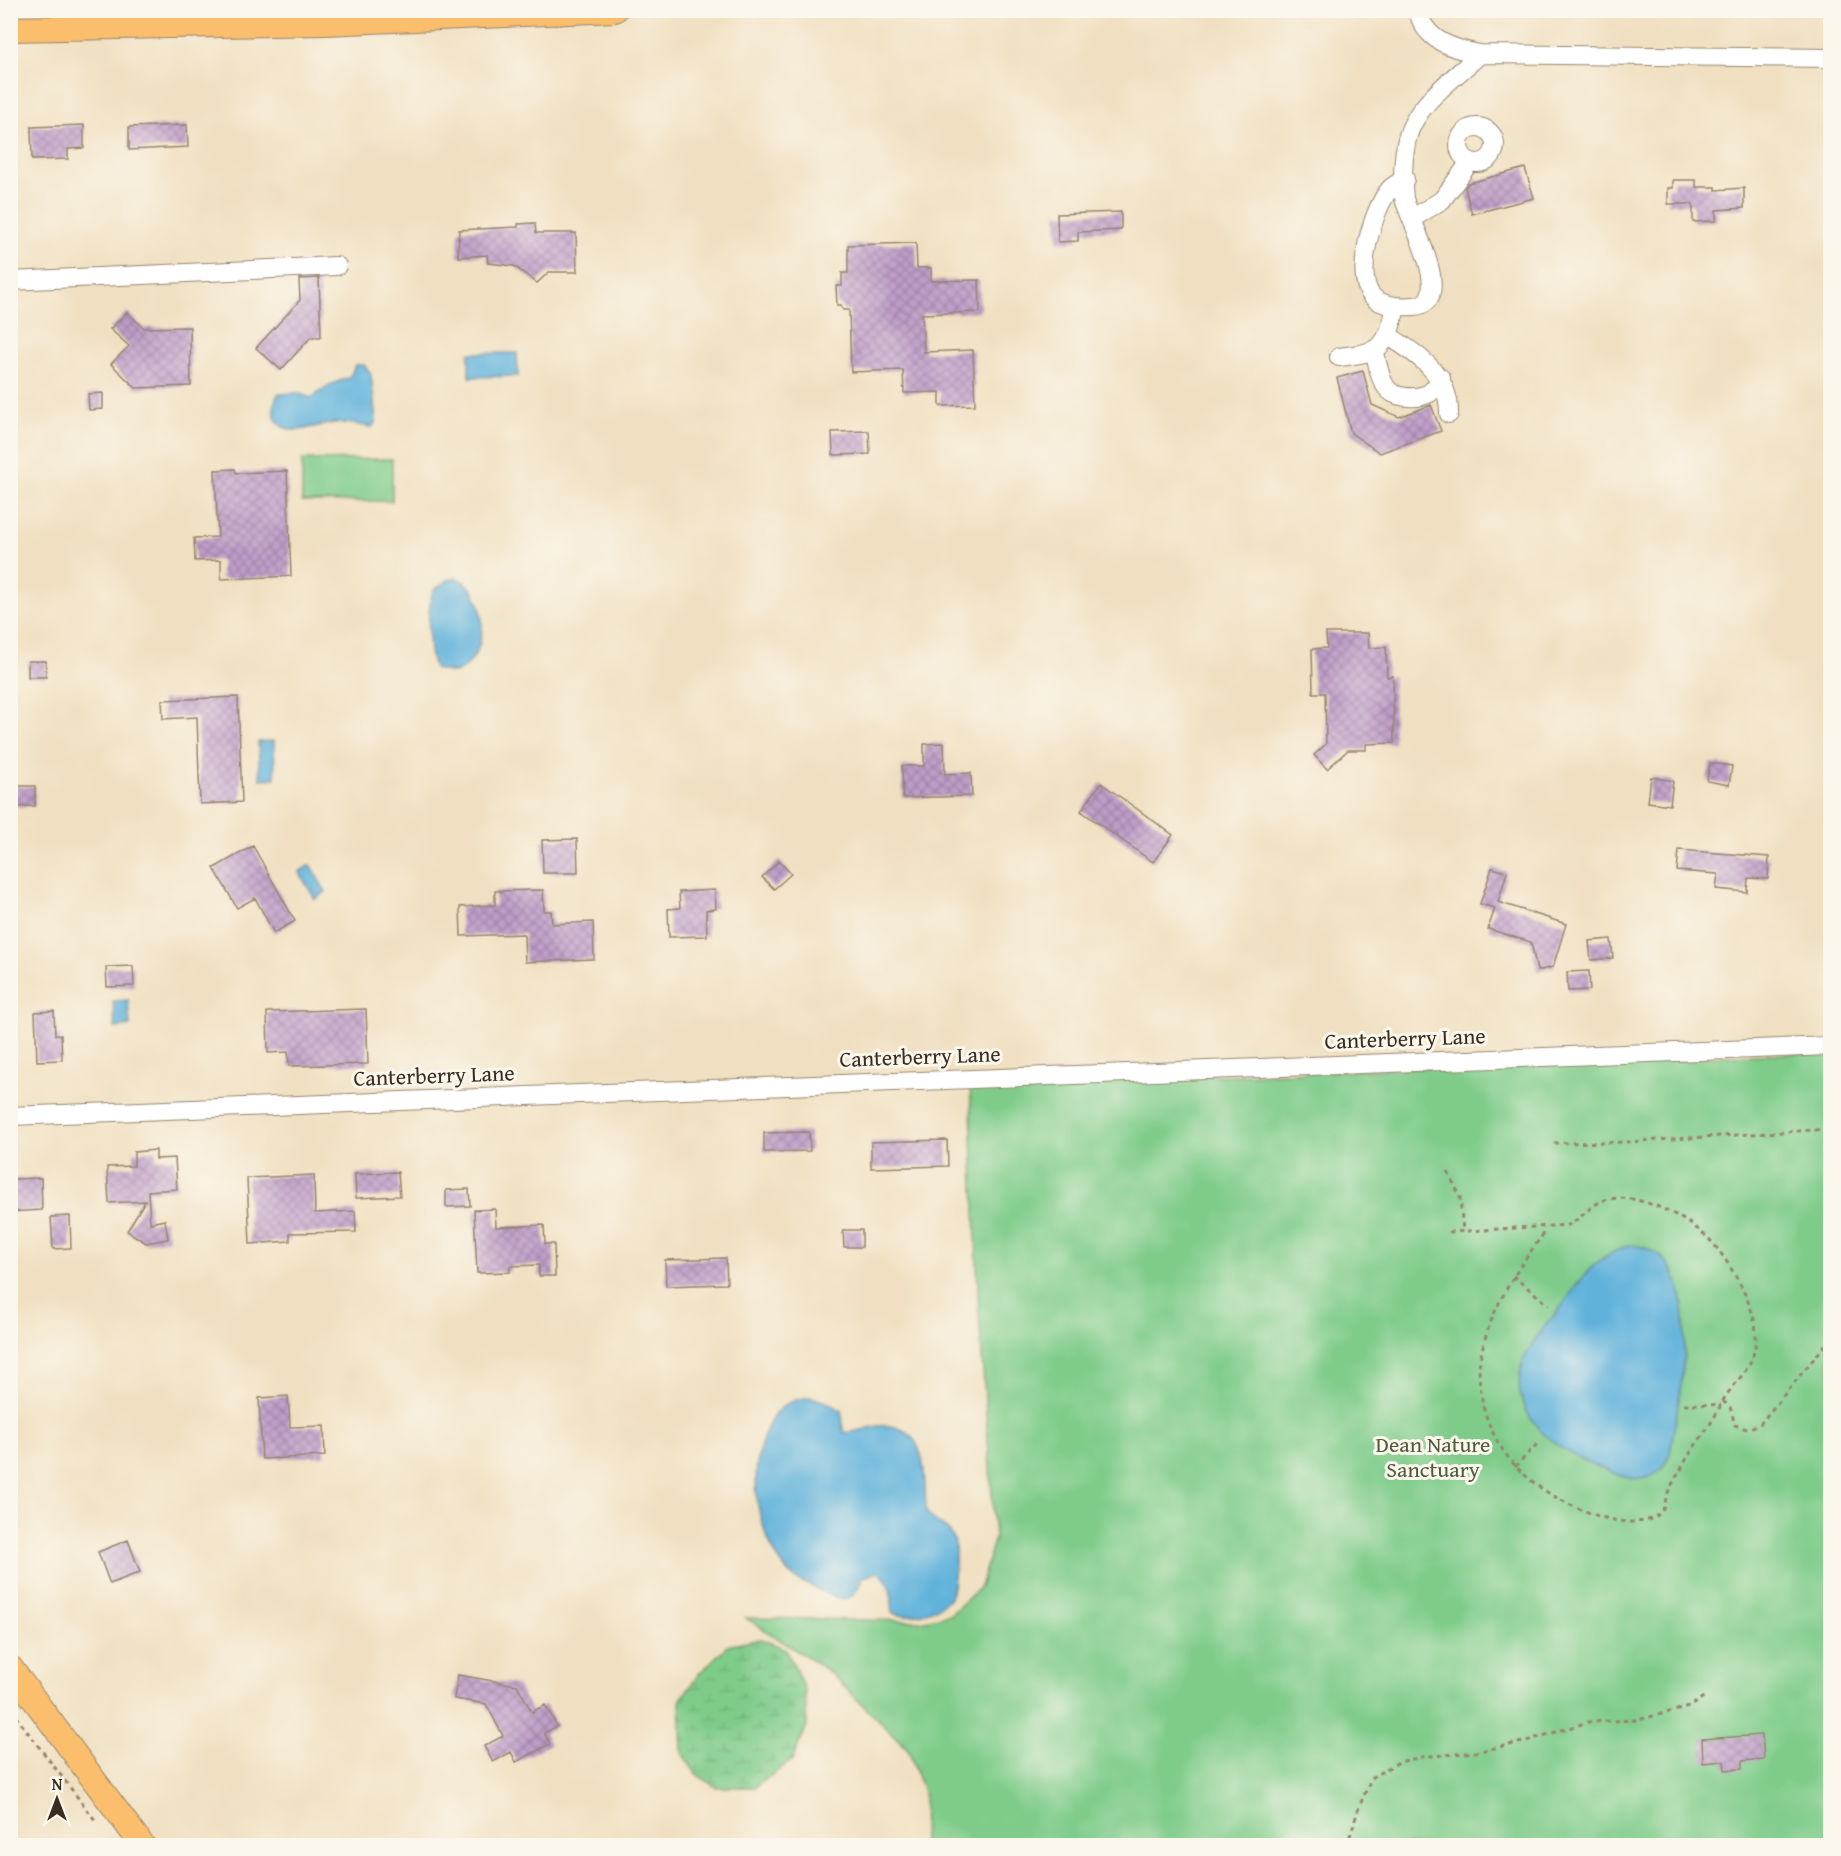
<svg xmlns="http://www.w3.org/2000/svg" width="1841" height="1856" font-family="'Gentium Book Plus',serif">
<style>
.wetland{fill:url(#wetland-marsh);stroke:#5d7b54;stroke-width:1.5}
.park{fill:#7fcc8a;stroke:#5d7b54;stroke-width:1.5}
.water{fill:#60b2db;stroke:#4e6e7c;stroke-width:1.5}
.building{fill:url(#building-cross-hatch)}
.lines{fill:none;stroke-linecap:round;stroke-linejoin:round}
.minor-casing{stroke:#968570;stroke-width:20}
.major-casing{stroke:#968570;stroke-width:26}
.path{stroke:#968570;stroke-width:3;stroke-dasharray:4.5 4.5;stroke-linecap:butt}
.minor{stroke:#fff;stroke-width:18}
.major{stroke:#fabe6d;stroke-width:24}
.labels{text-anchor:middle;dominant-baseline:central;stroke-width:6;stroke-linejoin:round;paint-order:stroke}
.street-label{font-size:22px;fill:#3b2a1e;stroke:#fbf7ec}
.park-label{font-size:22px;fill:#4f5b3e;stroke:#fbf7ec}
</style>
<defs>
<pattern id="wetland-marsh" width="20" height="14" patternUnits="userSpaceOnUse" patternTransform="scale(1.5)"><rect width="20" height="14" fill="#7fcc8a"/><path d="M1 5h8M5 5V1M11 12h8M15 12V8" fill="none" stroke="#6faf77"/></pattern>
<pattern id="building-cross-hatch" width="8" height="8" patternUnits="userSpaceOnUse" patternTransform="scale(1.5)"><rect width="8" height="8" fill="#bf9dc9"/><path d="M0 0l8 8M0 8l8-8" fill="none" stroke="#9c80a3"/></pattern>
</defs>
<rect width="100%" height="100%" fill="#fbf7ec"/>
<filter id="ink" filterUnits="userSpaceOnUse"><feTurbulence type="fractalNoise" baseFrequency=".0167" numOctaves="2"/><feDisplacementMap in="SourceGraphic" scale="12" xChannelSelector="R" yChannelSelector="G"/><feConvolveMatrix kernelMatrix="1 2 1 2 8 2 1 2 1" color-interpolation-filters="sRGB"/></filter>
<filter id="wash" filterUnits="userSpaceOnUse"><feTurbulence type="fractalNoise" baseFrequency=".008" numOctaves="4" result="noise"/><feDisplacementMap in="SourceGraphic" scale="24" xChannelSelector="R" yChannelSelector="G"/><feGaussianBlur stdDeviation="1.35" result="paint"/><feColorMatrix in="noise" values="0 0 0 0 0 0 0 0 0 0 0 0 0 0 0 0 0 1.4 0 .05"/><feComposite in="paint" operator="in"/></filter>
<g filter="url(#wash)">
<rect width="100%" height="100%" fill="#f0e0c1"/>
<path class="wetland" d="M761 1639 786 1649 805 1691 807 1726 792 1760 755 1787H716L696 1774 682 1753 680 1701 698 1675 727 1646Z"/>
<path class="park" d="M392 459V501L302 502V460Z
M1830 1052V1845H923L924 1794 908 1749 827 1670 746 1618 921 1621 951 1614 980 1587 995 1538 979 1313 970 1085Z"/>
<path class="water" d="M469 353H517L518 376 469 377Z
M355 365H364L370 372 372 382 376 422 372 427C359 425 349 422 335 423 322 424 310 429 297 430 275 430 269 411 278 394L297 393 311 398 330 385 350 377Z
M456 578C492 590 490 662 454 673L435 669C427 653 427 609 433 591L448 580Z
M274 741 275 778 260 779 258 742Z
M310 865 326 892 315 899 299 872Z
M128 1000 130 1026 115 1028 113 1001Z
M1630 1245C1714 1249 1678 1401 1670 1453 1665 1465 1660 1475 1646 1478 1628 1482 1606 1470 1589 1463 1549 1446 1505 1409 1524 1359 1532 1340 1548 1323 1561 1307 1583 1277 1593 1257 1630 1245Z
M811 1397 829 1403 842 1411 843 1432C855 1434 867 1427 879 1426 929 1422 924 1475 926 1511 933 1524 949 1525 954 1540 957 1548 954 1587 951 1595 944 1610 907 1620 893 1613 891 1596 893 1583 878 1572L863 1577C851 1610 835 1598 813 1587 803 1583 792 1578 786 1570 758 1533 748 1482 763 1439 772 1412 783 1400 811 1397Z"/>
<g id="blocks">
<path class="building" d="M84 125V148L68 149V159L32 160 31 127Z
M187 125 188 147 129 150V127Z
M1525 168 1534 198 1472 214 1465 188 1469 183Z
M1673 180H1696V187H1716V190L1744 188V208L1716 210V221L1693 222V204H1668V188H1673Z
M1121 212V230L1078 232V241L1058 242 1057 214Z
M535 223 536 233H576L577 272H549L537 283 514 266 488 263 487 255 458 257 459 230 518 227V224Z
M916 243 917 268H931V281L979 280 980 312 922 314 924 352 973 350 975 405 940 406V392L904 393 903 370 851 372 849 310H843L841 305H837L836 286H842V273H848V245Z
M319 278 321 337H311L281 370 256 348 300 300 299 279Z
M127 312 144 328 190 327 191 386 136 388 111 364 129 346 110 329Z
M1363 371 1372 405 1399 417 1431 405 1441 431 1380 453 1351 433 1337 378Z
M103 393V409L89 410 88 394Z
M869 431 870 454 833 455 832 432Z
M235 469 236 473 287 471 291 576 221 579V560L195 561 194 538 218 537 215 470Z
M1326 633H1368L1369 648 1386 647 1387 677 1393 676 1394 743 1366 744V750H1348L1327 769 1314 755 1326 744 1325 693H1313L1312 649 1327 648Z
M28 661H46V677H28Z
M238 697 242 802 200 804 197 717 163 719 162 700Z
M944 743 945 774 971 773 972 796 903 798 902 766H924V744Z
M1710 763 1732 766 1729 785 1707 781Z
M1651 777 1673 781 1670 805 1648 802Z
M1101 783 1173 835 1153 862 1081 811Z
M10 786H35V806L10 807Z
M577 839 578 873H543L542 840Z
M253 846 295 921 274 933 255 898 237 908 214 868Z
M1679 850 1769 857 1768 879 1748 878 1747 892 1716 889 1718 874 1677 871Z
M779 861 791 874 774 889 762 877Z
M1492 868 1507 872 1498 902 1566 924 1553 967 1537 971 1531 942 1488 929 1495 908 1480 904Z
M543 890 544 911H551L552 924 593 922 594 959 525 962 524 934 461 936 460 907 495 905V891Z
M715 890 716 909 706 910 707 936 669 937 668 909 680 908 679 892Z
M1611 939 1613 958 1591 960 1589 941Z
M133 966 134 986 107 987 106 967Z
M1589 971 1590 990 1568 991 1567 972Z
M366 1009 368 1064 289 1066 288 1052 268 1053 267 1012Z
M54 1011 55 1035H61L62 1060 37 1061 35 1012Z
M809 1132 810 1151 764 1152V1133Z
M947 1140 948 1166 871 1168V1142Z
M156 1150V1159L175 1158 177 1189 148 1191 150 1223 165 1220 168 1239 146 1243 127 1231 145 1201 109 1203 107 1167 134 1166V1152Z
M398 1172 400 1196 356 1198 355 1174Z
M314 1175 315 1213 355 1211 356 1232 290 1233V1241L250 1244 247 1178Z
M41 1178 42 1210 10 1212V1179Z
M469 1189 470 1206 446 1207V1190Z
M495 1209 496 1227 544 1225 545 1244H554L555 1276H539V1265L510 1266V1272L477 1273 474 1210Z
M70 1216 71 1248 53 1249 51 1217Z
M843 1230H862V1247H844Z
M726 1258 727 1284 666 1286 665 1260Z
M288 1396 290 1427 324 1426 325 1456 262 1459 259 1398Z
M128 1540 140 1572 110 1584 98 1552Z
M458 1675 517 1685 532 1712 545 1705 557 1726 544 1733 550 1744 516 1762 511 1752 493 1762 484 1746 503 1736 486 1704 454 1699Z
M1762 1735 1764 1759 1742 1761V1769L1725 1770 1724 1761 1703 1763 1702 1739Z"/>
</g>
</g>
<g filter="url(#ink)">
<use href="#blocks" fill-opacity="0" stroke="#968570" stroke-width="1.5"/>
<g class="lines">
<g class="minor-casing">
<path id="minor" d="M1418 10C1424 41 1453 49 1480 54L1830 58
M1459 145a18 18 0 1 1 36 0a18 18 0 1 1-36 0Z
M1405 179C1400 182 1393 185 1390 189 1373 208 1351 281 1375 299 1386 307 1401 307 1414 306 1458 303 1407 216 1404 198 1402 181 1403 156 1407 139 1415 104 1455 78 1480 54
M1413 218 1442 200 1470 162
M10 281 337 266
M1389 336C1418 355 1450 375 1449 414
M1375 351C1377 363 1379 377 1386 387 1393 398 1414 399 1425 395 1433 393 1437 384 1441 378
M1339 357C1382 352 1386 349 1396 307
M10 1116 1830 1046"/>
</g>
<g class="major-casing">
<path id="major" d="M10 29 325 23 615 10
M10 1667 143 1846"/>
</g>
<path class="path" d="M1554 1143 1626 1142 1830 1129
M1448 1172 1460 1196 1463 1232
M1449 1232 1568 1225C1583 1218 1592 1202 1609 1199 1640 1193 1686 1217 1708 1238 1728 1258 1758 1309 1756 1338 1754 1366 1743 1373 1728 1393 1721 1402 1718 1412 1712 1421 1704 1435 1693 1447 1685 1462 1679 1474 1670 1485 1666 1498 1665 1504 1664 1510 1659 1514 1643 1528 1611 1521 1593 1514 1540 1495 1497 1462 1483 1405 1480 1388 1477 1372 1481 1355 1490 1310 1515 1272 1542 1236L1543 1228
M1513 1276 1549 1305
M1723 1401 1730 1407 1735 1425 1747 1429 1760 1424 1830 1339
M1684 1404 1721 1405
M1515 1467 1540 1441
M10 1709 95 1820
M1347 1846 1359 1807 1372 1777 1399 1762 1421 1757 1476 1752 1523 1742 1588 1722 1638 1720 1689 1707 1705 1696"/>
<use href="#minor" class="minor"/>
<use href="#major" class="major"/>
</g>
</g>
<g class="labels">
<g class="street-label">
<text transform="translate(1405 1038) rotate(-2)">Canterberry Lane</text>
<text transform="translate(920 1056) rotate(-2)">Canterberry Lane</text>
<text transform="translate(434 1075) rotate(-2)">Canterberry Lane</text>
</g>
<g class="park-label">
<text x="1433" y="1444">Dean Nature<tspan x="1433" dy="25">Sanctuary</tspan></text>
</g>
</g>
<rect width="1841" height="1856" fill="none" stroke="#fbf7ec" stroke-width="36"/>
<g transform="translate(57 1799)" stroke="#fbf7ec" stroke-width="4.5" paint-order="stroke">
<path d="M0-4.5L10 22L0 15L-10 22Z" fill="#3b2a1e"/>
<text y="-9" font-size="16" font-weight="bold" text-anchor="middle" fill="#3b2a1e">N</text>
</g>
</svg>
